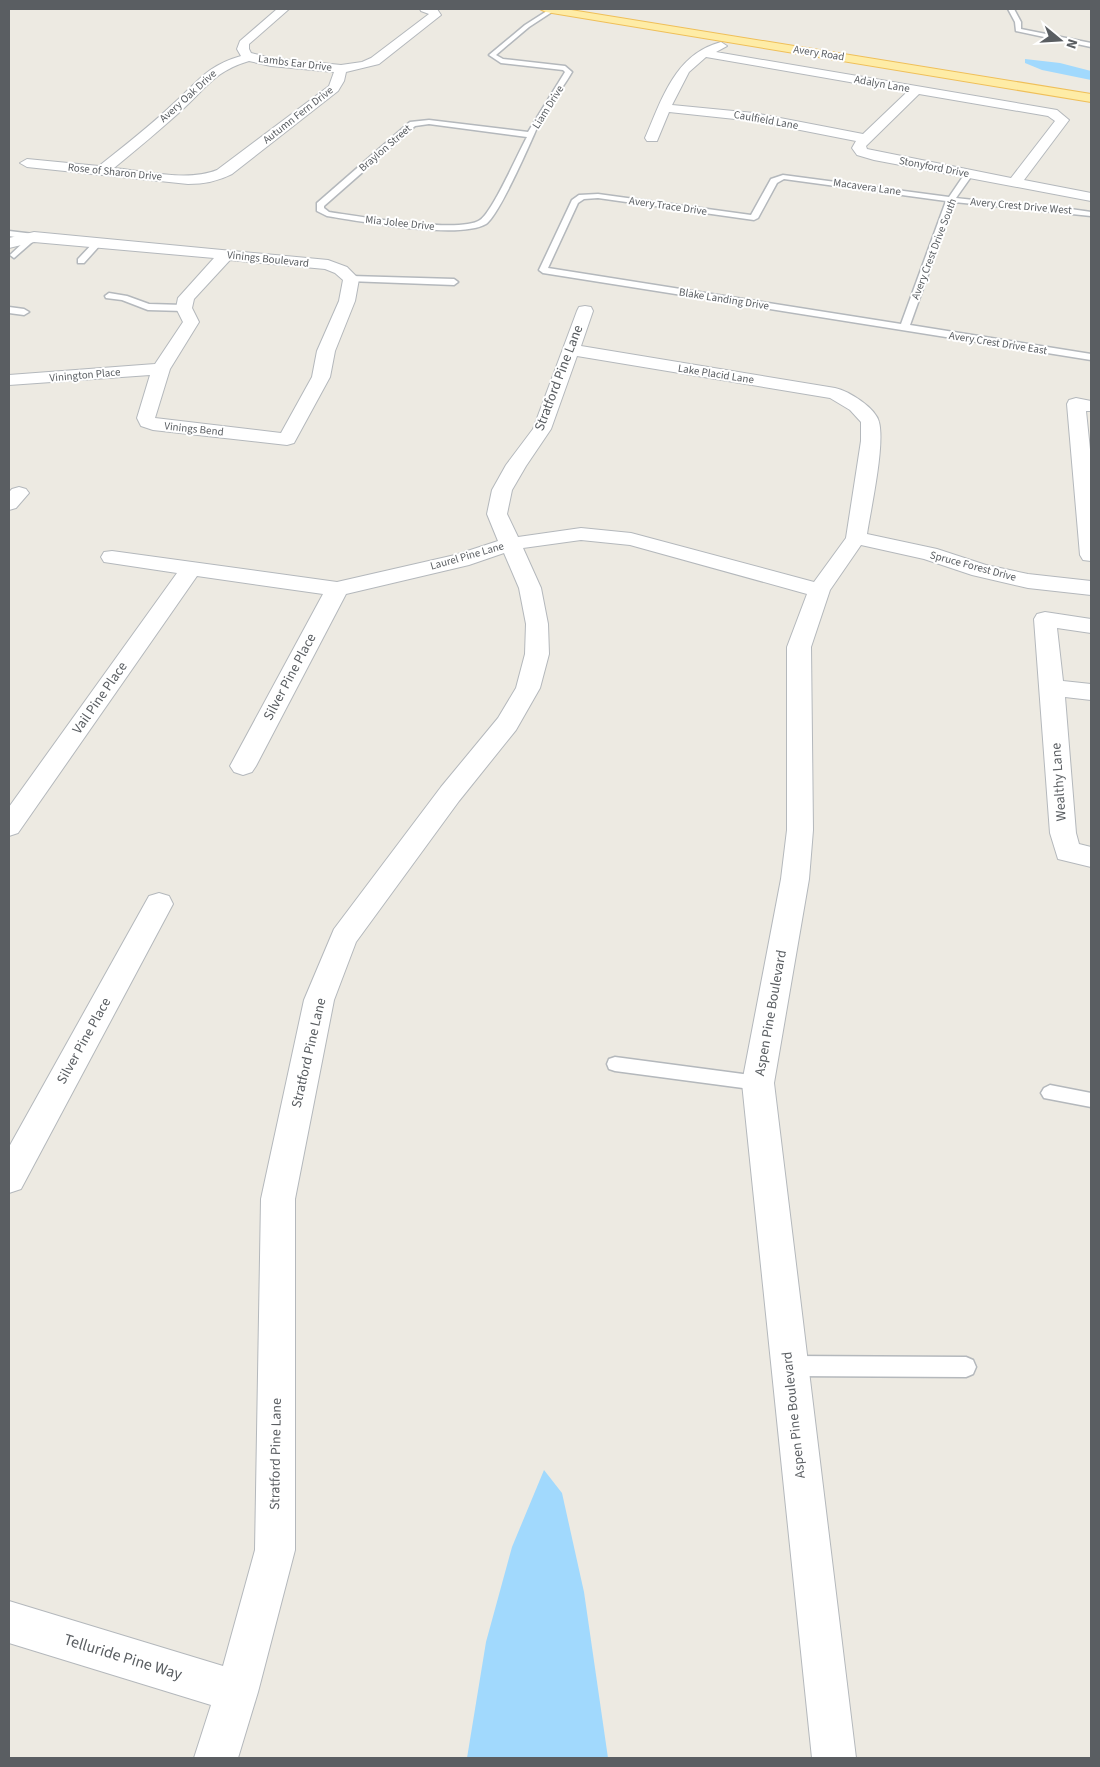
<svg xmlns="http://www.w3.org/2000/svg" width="1100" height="1767" font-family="'Source Sans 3',sans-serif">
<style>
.water{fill:#a1d9fd}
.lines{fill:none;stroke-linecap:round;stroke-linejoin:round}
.lane-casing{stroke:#b4b8bc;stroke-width:3}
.street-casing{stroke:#b4b8bc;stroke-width:2}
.primary-casing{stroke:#efbf59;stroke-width:2}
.lane{fill:#fff;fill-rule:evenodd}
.street{fill:#fff;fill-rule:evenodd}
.primary{fill:#feeca6;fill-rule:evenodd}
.labels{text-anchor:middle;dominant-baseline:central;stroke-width:4;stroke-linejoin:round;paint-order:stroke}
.far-street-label{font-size:11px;fill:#5a5e62;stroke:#fff}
.street-label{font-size:14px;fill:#5a5e62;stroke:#fff}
.near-street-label{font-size:16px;fill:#5a5e62;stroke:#fff}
</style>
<rect width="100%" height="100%" fill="#edeae2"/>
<path class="water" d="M1025 59 1060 63 1091 71V80L1042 70 1025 63Z
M544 1470 562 1493 584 1592 608 1758H467L486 1642 512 1547Z"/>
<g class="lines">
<g class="lane-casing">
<path id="lane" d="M550 9 555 10 529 27 496 55 503 59 565 66 572 72C561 91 545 110 536 130 528 148 499 215 486 224 459 240 359 221 327 216L317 211V203L410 122 429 120 528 132 565 72 563 70 501 63 489 55 525 25ZM429 124 527 137C518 153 493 211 480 220 460 234 357 216 329 212L324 208V206L415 126Z
M1008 9H1014L1021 22V29L1091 43V47L1016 31 1015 22Z
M966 172 973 174 956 198C1001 204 1047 204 1091 212V216L954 202 910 325 1091 354V360L543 273 539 270 572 200 579 195 598 194 751 215 771 179 783 175 949 197ZM784 179 946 201 901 324 548 268 578 203 584 199 598 198 754 220 758 218 777 183Z
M9 231 34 234 38 237 14 258 10 255 27 239 9 236Z
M95 241 102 243 84 263H78V259Z
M351 276 454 279 458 282 454 285 348 281V277Z
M109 293 127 296 149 304 184 305 189 308 184 311 148 310 122 300 106 298 105 296Z
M9 307 24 309 29 312 24 315 9 313Z
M615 1057 758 1076 764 1078 767 1083 764 1088 758 1090 615 1071 609 1069 607 1064 609 1059Z
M1050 1085 1091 1093V1107L1044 1098 1041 1093 1044 1088Z
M789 1356 966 1357 973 1360 976 1367 973 1374 966 1377 789 1376 782 1373 779 1366 782 1359Z"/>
</g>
<g class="street-casing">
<path id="street" d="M277 9H289L249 44V49L251 53 271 58 341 65 362 62 371 58 429 14 421 11 420 9H437L441 15 379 64 346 72 344 81 338 91 232 174C218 181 204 184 188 184L27 167 20 163 27 159 99 166C124 146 150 126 173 104 198 82 206 66 241 56L237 49 240 41ZM249 61 271 66 334 72 329 86 217 170C188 182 145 171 114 168 137 149 160 130 182 110 207 87 215 71 249 61Z
M721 42 727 46 716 52 1057 110 1069 120 1024 180 1091 193V201L874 160 857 155 852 148 856 141 754 121 669 112 657 141H647L645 138C662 99 675 54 721 42ZM706 57 907 92 863 134 754 113 672 105 689 72ZM919 94 1048 116 1055 121 1011 178 867 149 866 146Z
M34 232 328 260 347 267 359 279 355 301 335 351 330 377 294 443 287 445 153 430 141 426 137 418 150 375 9 385V375L155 364 183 322 176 308 178 298 214 258 34 242 9 248V238ZM230 260 325 269 335 273 343 280 339 301 317 351 312 377 281 433 155 418 170 369 199 322 192 308 194 299Z
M585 306 591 307 593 311 581 346 835 388C849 391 876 408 879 422 885 445 871 508 867 534L937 549 986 565 1028 574 1091 581V595L1028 588 972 575 924 559 861 545 830 590 811 647 813 830 809 879 774 1083 856 1758H812L742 1083 781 879 787 830V647L807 594 630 545 581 540 523 548 541 588 548 624 549 654 540 688 516 730 459 801 356 942 334 1000 295 1199V1550L258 1692 238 1758H194L211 1705 9 1643V1601L223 1666 255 1550 261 1199 304 1000 334 929 441 787 498 718 516 688 525 654 526 624 519 588 504 553 469 565 346 594 256 766 252 772 243 775 234 772 230 766 323 594 197 576 18 833 9 836V807L177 573 104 562 101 557 104 552 112 551 337 582 455 555 498 541 487 514 492 490 506 465 533 429 577 311 579 307ZM577 356 830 398 850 410 861 422V441L846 538 814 582 631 533 581 528 518 537 507 514 512 490 526 466 551 429Z
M1076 398 1091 401V411H1086L1091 459V561L1083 560 1080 555 1067 404 1069 400Z
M19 487 26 489 29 493 16 508 9 510V492L12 489Z
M1045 612 1091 619V633L1057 628 1063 681 1091 684V700L1065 697 1076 833 1079 844 1091 847V867L1058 859 1050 833 1034 619 1037 614Z
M159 893 169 896 173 904 21 1189 9 1193V1147L149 896Z"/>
</g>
<g class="primary-casing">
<path id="primary" d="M540 9H565L1091 94V102L546 12Z"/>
</g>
<use href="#lane" class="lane"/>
<use href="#street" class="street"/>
<use href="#primary" class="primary"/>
</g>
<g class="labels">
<g class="far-street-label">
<text transform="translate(819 53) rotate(9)">Avery Road</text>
<text transform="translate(295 63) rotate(7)">Lambs Ear Drive</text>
<text transform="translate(882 84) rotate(10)">Adalyn Lane</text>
<text transform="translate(188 96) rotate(-42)">Avery Oak Drive</text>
<text transform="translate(548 107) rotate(-58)">Liam Drive</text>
<text transform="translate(298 115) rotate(-38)">Autumn Fern Drive</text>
<text transform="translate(766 120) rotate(10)">Caulfield Lane</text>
<text transform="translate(385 148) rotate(-41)">Braylon Street</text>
<text transform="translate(934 167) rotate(11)">Stonyford Drive</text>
<text transform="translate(115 172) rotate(6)">Rose of Sharon Drive</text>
<text transform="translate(867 187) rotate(8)">Macavera Lane</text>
<text transform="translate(668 206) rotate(8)">Avery Trace Drive</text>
<text transform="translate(1021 206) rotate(5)">Avery Crest Drive West</text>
<text transform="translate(400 223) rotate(6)">Mia Jolee Drive</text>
<text transform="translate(934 249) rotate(-69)">Avery Crest Drive South</text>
<text transform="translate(268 259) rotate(6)">Vinings Boulevard</text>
<text transform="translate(724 299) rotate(9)">Blake Landing Drive</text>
<text transform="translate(998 343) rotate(9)">Avery Crest Drive East</text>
<text transform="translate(716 374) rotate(9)">Lake Placid Lane</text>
<text transform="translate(85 375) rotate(-5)">Vinington Place</text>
<text transform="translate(194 429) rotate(6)">Vinings Bend</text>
<text transform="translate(467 556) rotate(-16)">Laurel Pine Lane</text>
<text transform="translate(973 566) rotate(15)">Spruce Forest Drive</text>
</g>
<g class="street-label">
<text transform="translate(559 378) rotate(-69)">Stratford Pine Lane</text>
<text transform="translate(290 677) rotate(-62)">Silver Pine Place</text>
<text transform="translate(100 698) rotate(-55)">Vail Pine Place</text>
<text transform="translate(1059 782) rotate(-94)">Wealthy Lane</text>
<text transform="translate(771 1013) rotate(-80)">Aspen Pine Boulevard</text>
<text transform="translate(84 1041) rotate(-61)">Silver Pine Place</text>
<text transform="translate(309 1053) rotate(-77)">Stratford Pine Lane</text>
<text transform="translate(794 1415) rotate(-96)">Aspen Pine Boulevard</text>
<text transform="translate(276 1454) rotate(-89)">Stratford Pine Lane</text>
</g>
<g class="near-street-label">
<text transform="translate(123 1657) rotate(17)">Telluride Pine Way</text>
</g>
</g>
<rect width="1100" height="1767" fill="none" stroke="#5a5e62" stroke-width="20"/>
<g transform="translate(1060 40) rotate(108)" stroke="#ffffff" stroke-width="4" paint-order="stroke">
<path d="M0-4L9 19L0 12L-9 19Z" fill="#5a5e62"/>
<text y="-8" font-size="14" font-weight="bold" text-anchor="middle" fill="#5a5e62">N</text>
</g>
</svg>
